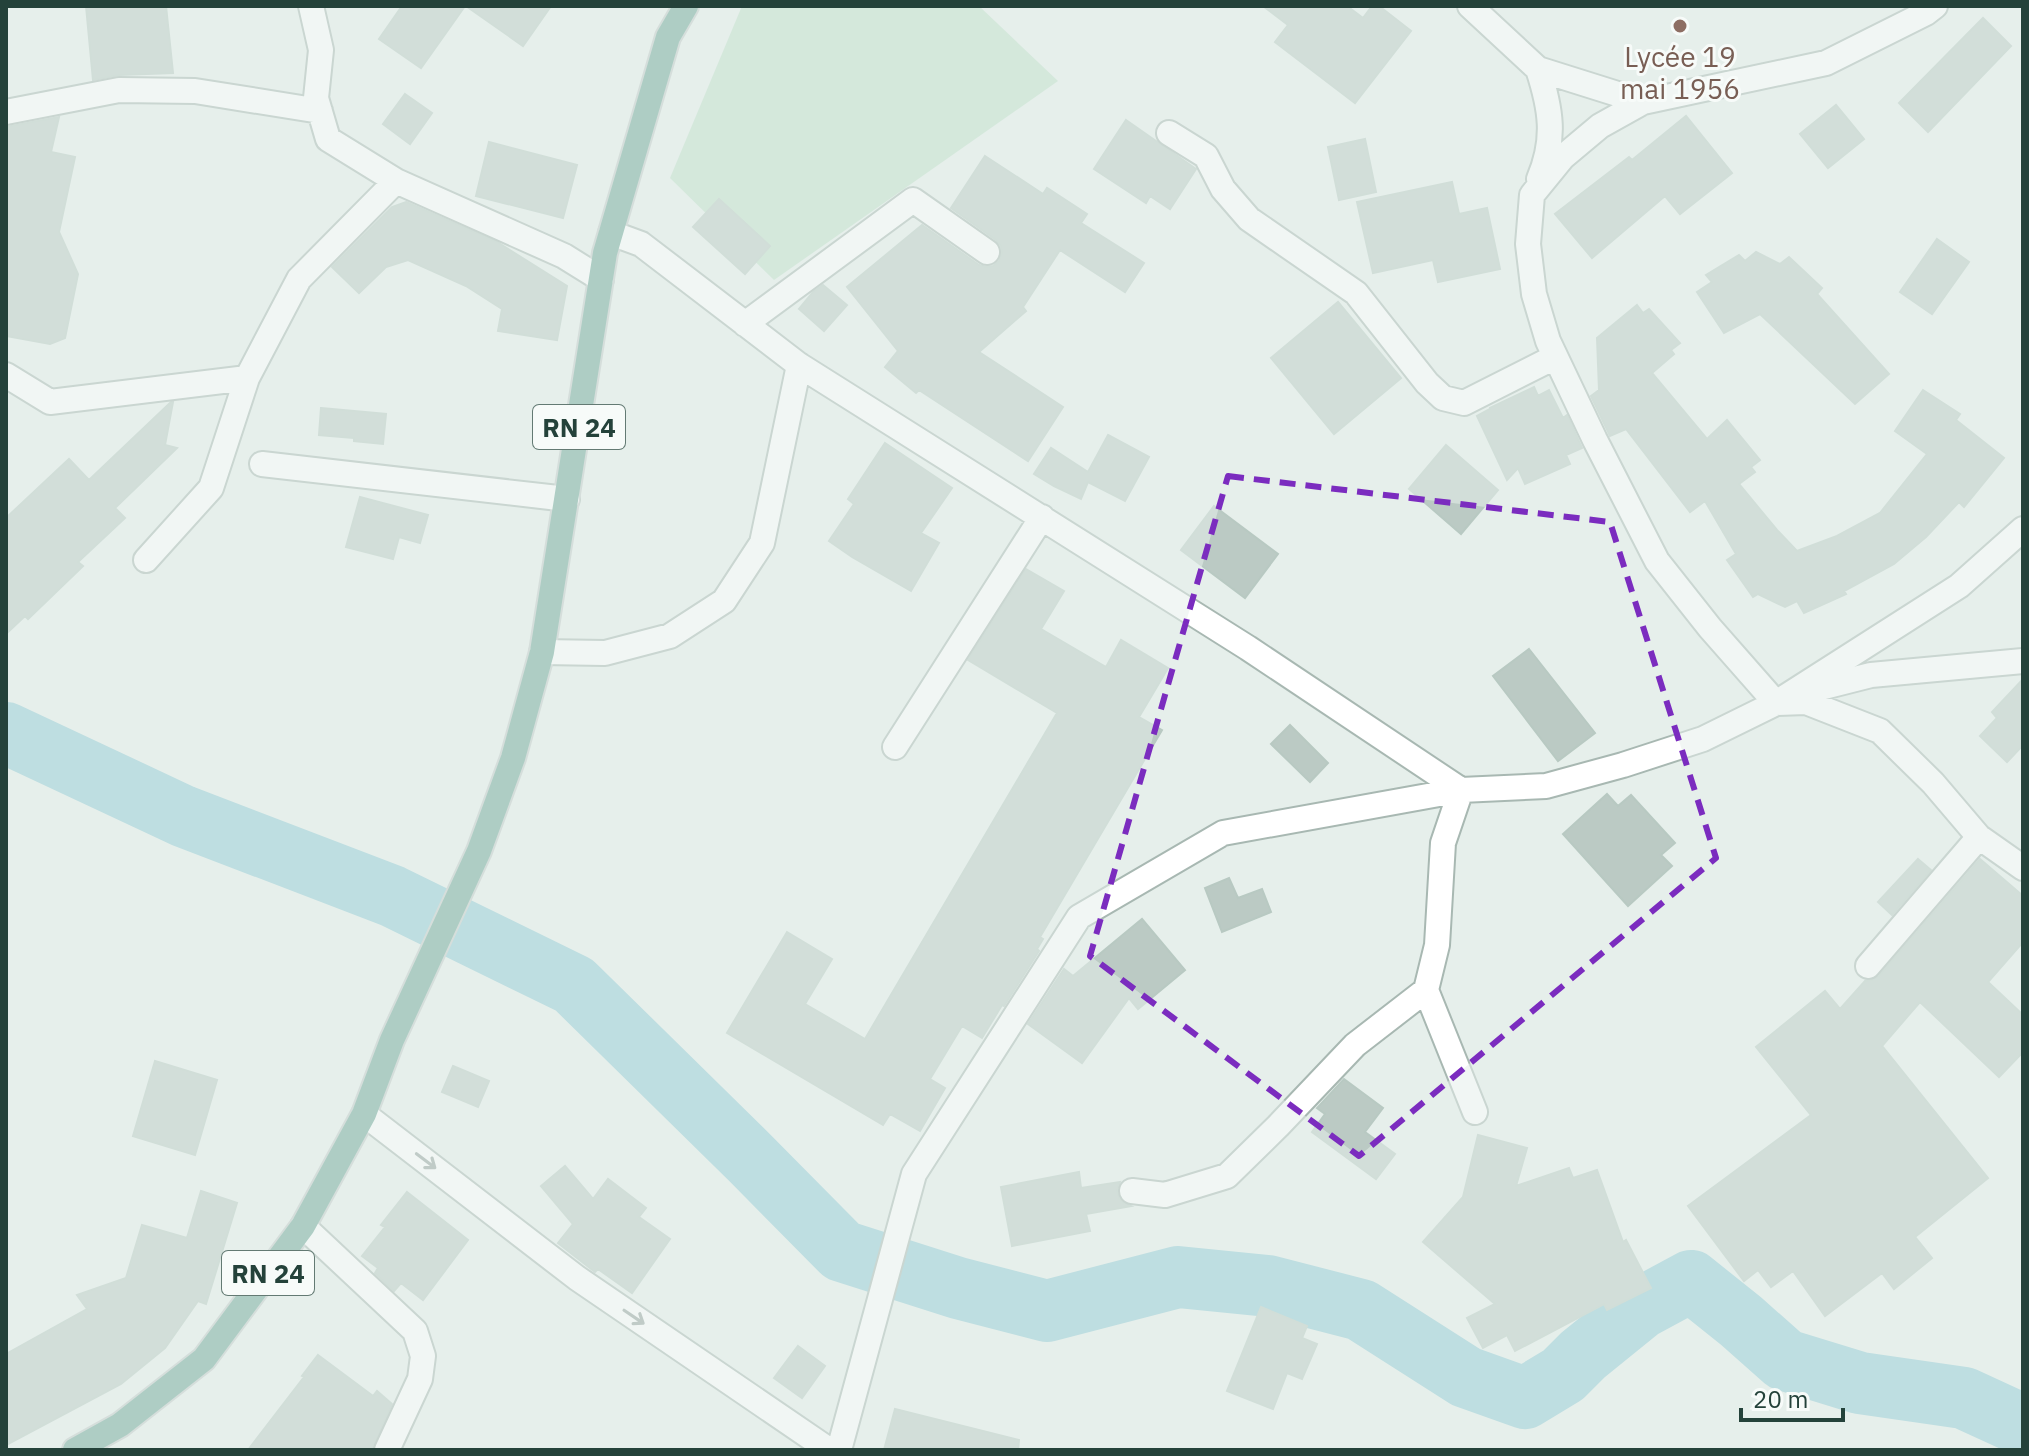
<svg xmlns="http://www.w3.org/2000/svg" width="2029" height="1456" font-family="'IBM Plex Sans',sans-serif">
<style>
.park{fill:#bfe0c8}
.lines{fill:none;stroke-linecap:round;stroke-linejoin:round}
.river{stroke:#8ec9d4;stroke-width:62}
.building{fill:#bbcac4;stroke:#b8c9c2;stroke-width:2}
.minor-casing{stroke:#a8b8b2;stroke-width:28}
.major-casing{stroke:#c2cac8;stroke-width:28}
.minor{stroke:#fff;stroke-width:24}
.major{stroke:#6aa596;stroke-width:24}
.oneway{stroke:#92a09c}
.marked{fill:none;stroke:#7b2cbf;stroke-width:6;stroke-dasharray:16 10;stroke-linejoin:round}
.education-dot{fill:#8d6e63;stroke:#f7fbf9;stroke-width:3}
.labels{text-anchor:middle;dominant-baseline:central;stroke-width:6;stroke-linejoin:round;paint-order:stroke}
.shield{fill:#f7fbf9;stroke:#637a73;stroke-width:2}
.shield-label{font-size:26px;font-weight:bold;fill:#24423a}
.education-label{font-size:28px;fill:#785e54;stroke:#f7fbf9}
</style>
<rect width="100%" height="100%" fill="#e6efeb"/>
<path class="park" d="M742 6H979L1058 81 774 280 670 178Z"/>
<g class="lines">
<path class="river" d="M6 733 183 816 392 896 574 985 751 1159 842 1251 958 1288 1047 1311 1178 1277 1268 1286 1361 1310 1466 1377 1525 1398 1563 1375 1583 1355 1641 1308 1691 1281 1741 1321 1785 1360 1860 1383 1964 1398 2023 1425"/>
</g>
<path class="building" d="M86 6H166L173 73 119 75 93 80Z
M402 6H465L421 68 379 39Z
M466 6H551L523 46Z
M1263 6H1347L1363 18 1372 6H1379L1411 31 1355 103 1275 42 1288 25Z
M1983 18 2011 46 1928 132 1899 103Z
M405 94 432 113 410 144 383 124Z
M1836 105 1864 139 1828 168 1800 134Z
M1686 116 1732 173 1680 214 1665 196 1592 258 1555 214 1629 157 1632 160Z
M59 117 51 152 75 157 59 232 78 274 65 338 50 344 6 336V127Z
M1126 120 1196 169 1170 209 1150 196 1146 203 1094 169Z
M1365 139 1376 192 1339 200 1328 147Z
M489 142 577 165 563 218 476 196Z
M985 156 1043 194 1047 188 1087 214 1081 223 1144 263 1125 292 1060 250 1023 307 1026 311 979 352 1063 407 1028 461 919 390 916 393 885 367 898 351 847 287 922 225 979 265 986 267 993 266 999 261 1002 253 1001 246 996 240 951 208Z
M1452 182 1459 214 1487 208 1500 269 1438 282 1433 260 1373 273 1357 202Z
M719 199 770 246 745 274 693 227Z
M406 202 497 242 567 286 557 340 498 331 502 309 466 286 408 260 386 267 359 293 332 267 392 207Z
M1937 239 1969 262 1932 314 1900 292Z
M1756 252 1780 264 1789 257 1822 288 1817 294 1889 374 1855 404 1760 314 1724 333 1697 292 1712 282 1706 275 1739 255 1745 261Z
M823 285 847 305 824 331 799 309 813 292Z
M1338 302 1401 378 1334 434 1271 358Z
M1637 305 1643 313 1649 309 1680 343 1671 350 1674 354 1652 373 1707 439 1727 420 1760 460 1751 467 1755 472 1739 484 1777 530 1797 551 1837 536 1880 513 1927 454 1895 431 1923 390 1960 414 1956 420 2004 458 1964 507 1959 502 1926 537 1894 564 1844 591 1846 594 1804 613 1797 601 1785 607 1758 594 1753 597 1727 560 1736 554 1705 501 1690 512 1626 429 1610 436 1591 396 1599 390 1597 338Z
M1534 387 1538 396 1549 390 1563 418 1567 415 1582 448 1566 455 1570 464 1525 484 1518 468 1507 480 1477 416 1490 409V408Z
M171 402H173L165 445 177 448 115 508 125 518 78 562 83 566 28 619 25 616 6 634V518L69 459 89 480Z
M321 408 386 414 383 444 354 441V438L319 435Z
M1108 435 1149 457 1125 501 1088 482 1081 499 1054 486 1034 474 1051 448 1088 472Z
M885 443 952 488 921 533 939 543 911 591 852 557 829 541 854 504 848 499Z
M1446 445 1498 490 1461 534 1409 489Z
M360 497 428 515 420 543 399 537 393 559 346 547Z
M1214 506 1278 554 1245 598 1181 550Z
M1026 569 1064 591 1041 629 1106 667 1121 640 1168 668 1139 717 1162 730 1040 937 1043 939 1037 949 1039 951 1004 1006 1002 1005 982 1038 962 1026 930 1079 945 1088 920 1131 890 1114 883 1125 727 1033 787 932 832 959 805 1004 865 1039 1057 713 968 660Z
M1529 649 1595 733 1558 761 1493 676Z
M2023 679V745L2007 762 1980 736 1997 718 1992 712Z
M1290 725 1328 763 1310 782 1271 744Z
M1607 794 1618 806 1631 795 1675 843 1661 855 1672 866 1628 906 1563 834Z
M1918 859 1931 870 1892 915 1878 902Z
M1980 859 2023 896V942L1988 982 2023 1015V1052L1999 1077 1920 1002 1882 1046 1988 1178 1915 1237 1932 1258 1894 1289 1882 1273 1825 1316 1793 1271 1771 1287 1758 1270 1744 1281 1688 1206 1811 1115 1756 1047 1825 991 1840 1009 1865 981 1872 980 1879 976Z
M1229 878 1238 898 1262 889 1271 912 1222 932 1205 888Z
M1142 919 1185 970 1138 1009 1129 998 1082 1063 1028 1024 1064 969 1073 976Z
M155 1061 217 1080 195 1155 133 1136Z
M453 1066 489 1081 478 1107 442 1092Z
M1344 1079 1383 1108 1365 1132 1395 1154 1376 1179 1312 1132 1325 1114 1317 1108Z
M1478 1135 1527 1148 1516 1186 1569 1168 1573 1178 1597 1170 1623 1242 1626 1240 1651 1288 1607 1310 1604 1304 1515 1351 1507 1335 1483 1348 1467 1318 1495 1304 1423 1242 1463 1197Z
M565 1166 593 1199 608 1179 646 1208 639 1217 670 1239 632 1293 598 1269 595 1272 558 1243 573 1224 541 1186Z
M1079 1172 1081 1188 1120 1182 1117 1190 1119 1198 1124 1203 1131 1206 1086 1214 1090 1231 1012 1246 1001 1187Z
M201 1191 237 1203 206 1304 198 1301 165 1348 121 1384 6 1445V1354L87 1309 77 1295 126 1278 142 1225 187 1238Z
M407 1192 468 1240 423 1300 401 1283 394 1291 375 1273 378 1268 362 1256 385 1227 381 1225Z
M1261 1307 1307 1326 1302 1338 1317 1344 1302 1379 1287 1373 1273 1409 1227 1391Z
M798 1346 825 1366 802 1398 774 1378Z
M318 1355 373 1396 377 1391 392 1404 372 1450H248L304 1377 302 1376Z
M895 1409 1019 1440 1018 1450H884Z"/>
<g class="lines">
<g class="minor-casing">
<path id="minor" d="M311 6 321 50 316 98 328 139 396 181 564 256 601 279
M1470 6 1538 69 1643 102 1826 63 1926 13 1935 6
M1538 69C1551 109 1556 139 1539 179
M1643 102 1600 126 1563 157 1532 195 1528 244 1534 294 1548 341 1595 440 1657 561 1710 628 1776 703 1806 702 1880 731 1933 783 1979 837 2023 868
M6 112 119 90 195 91 320 111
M1169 133 1206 156 1223 189 1249 219 1356 293 1427 383 1443 398 1464 403 1555 357
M611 233 641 244 799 365 1248 648 1461 790 1546 786 1623 765 1703 739 1776 703 1959 586 2023 529
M745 324 913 200 987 252
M6 375 50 402 247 378
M262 464 567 499
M146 560 211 488 247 378 299 279 396 181
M542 652 605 653 670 636 724 601 762 543 799 365
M1804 692 1871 675 2023 661
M895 747 1042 517
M1868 966 1979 837
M364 1114 577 1278 829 1450
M1132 1191 1165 1195 1227 1176 1278 1126 1355 1045 1426 990
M303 1226 415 1331 423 1356 420 1379 387 1450
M839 1450 914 1174 1079 917 1223 833 1461 790 1443 843 1437 945 1426 990 1475 1112"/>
</g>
<g class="major-casing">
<path id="major" d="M75 1450 120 1425 204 1359 303 1226 364 1114 392 1040 479 851 513 758 542 652 605 253 668 37 686 6"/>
</g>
<use href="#minor" class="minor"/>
<use href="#major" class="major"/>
</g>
<defs><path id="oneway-shaft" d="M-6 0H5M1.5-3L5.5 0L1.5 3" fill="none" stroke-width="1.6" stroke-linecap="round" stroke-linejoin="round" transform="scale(2)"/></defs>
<g class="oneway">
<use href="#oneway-shaft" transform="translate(426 1161) rotate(37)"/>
<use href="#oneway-shaft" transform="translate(634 1317) rotate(34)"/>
</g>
<path d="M0 0H2029V1456H0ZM1228 476 1610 522 1716 858 1359 1156 1090 956Z" fill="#e6efeb" fill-opacity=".55" fill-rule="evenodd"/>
<path class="marked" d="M1228 476 1610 522 1716 858 1359 1156 1090 956Z"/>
<circle class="education-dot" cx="1680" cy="26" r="8"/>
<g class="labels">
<g class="shield">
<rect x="533" y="405" width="92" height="44" rx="6"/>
<rect x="222" y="1251" width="92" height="44" rx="6"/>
</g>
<g class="shield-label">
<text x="579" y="427">RN 24</text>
<text x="268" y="1273">RN 24</text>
</g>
<g class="education-label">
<text x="1680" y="56">Lycée 19<tspan x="1680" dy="32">mai 1956</tspan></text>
</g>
</g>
<rect width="2029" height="1456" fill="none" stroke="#24423a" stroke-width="16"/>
<path d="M1741 1408v12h102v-12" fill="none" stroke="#24423a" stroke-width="4"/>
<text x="1753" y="1408" font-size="24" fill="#24423a" stroke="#f7fbf9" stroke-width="6" paint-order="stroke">20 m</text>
</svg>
